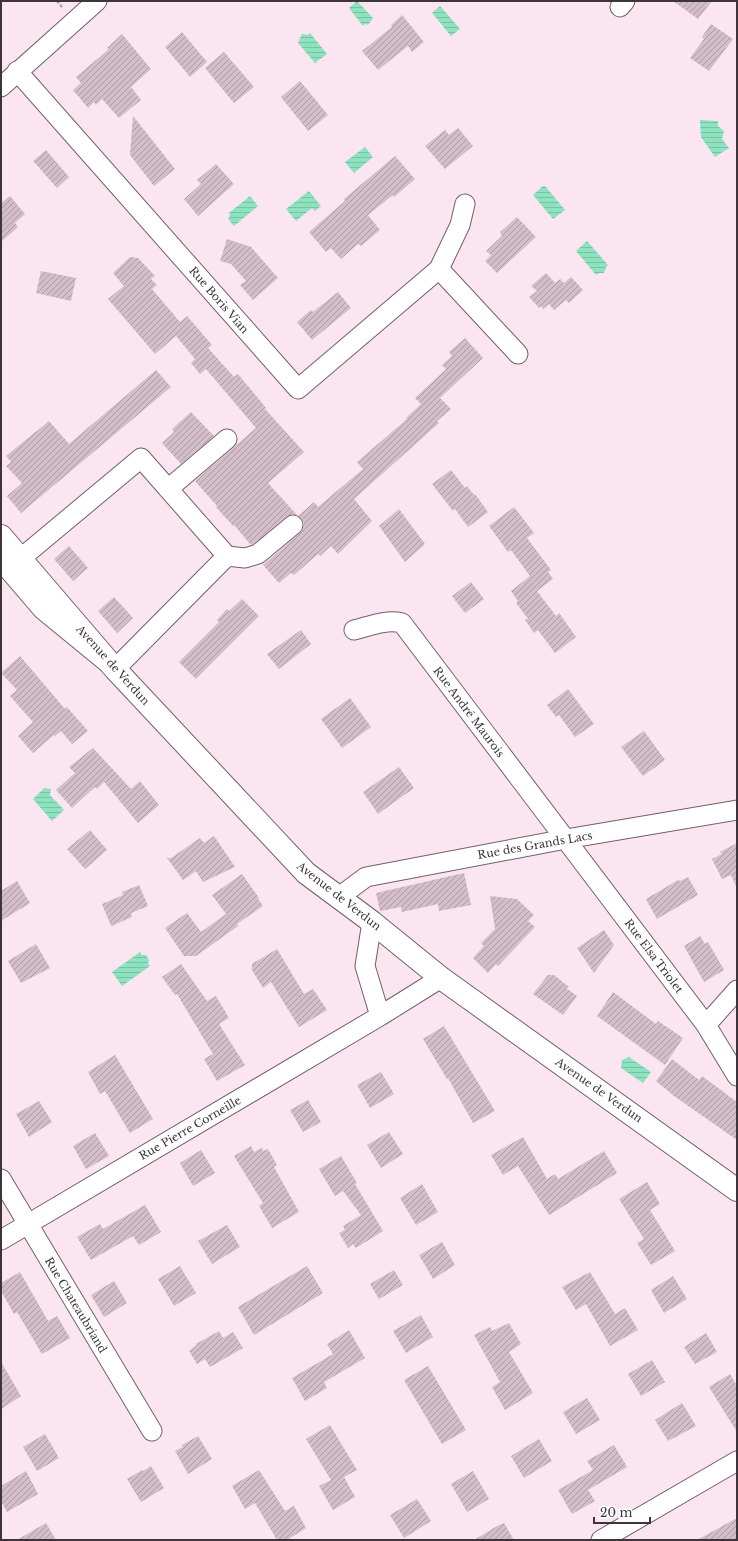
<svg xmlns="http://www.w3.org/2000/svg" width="738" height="1541" font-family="'Libre Baskerville',serif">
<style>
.water{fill:url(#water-rules)}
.building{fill:url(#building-hatch)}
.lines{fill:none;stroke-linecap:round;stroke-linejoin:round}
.minor-casing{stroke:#72606a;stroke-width:21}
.major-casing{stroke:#72606a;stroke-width:24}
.path{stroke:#ae9ea7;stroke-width:2.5;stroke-dasharray:3 2;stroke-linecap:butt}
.minor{stroke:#fff;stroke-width:19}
.major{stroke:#fff;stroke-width:22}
.labels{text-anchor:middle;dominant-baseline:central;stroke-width:3;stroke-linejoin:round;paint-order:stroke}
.street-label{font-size:11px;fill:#3d353a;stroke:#fff}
</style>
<defs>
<pattern id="water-rules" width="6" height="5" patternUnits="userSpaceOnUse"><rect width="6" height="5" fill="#8de2bf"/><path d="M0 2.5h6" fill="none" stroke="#7bc2a5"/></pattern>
<pattern id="building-hatch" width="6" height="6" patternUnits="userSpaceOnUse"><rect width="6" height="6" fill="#d2bdc9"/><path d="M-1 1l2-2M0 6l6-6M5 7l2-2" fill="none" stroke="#ac9aa4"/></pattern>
</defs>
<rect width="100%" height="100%" fill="#fae5f1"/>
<path class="water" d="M357 1 373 18 368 25 365 24 363 26 349 8Z
M440 6 460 29 451 36 432 13Z
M310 33 327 54 315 63 298 43 302 34 308 35Z
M700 120 718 121V126L724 131 722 139 729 148 715 157 701 137Z
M365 147 373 157 354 173 345 162Z
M543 186 546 187 565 210 553 219 533 195Z
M309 191 321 206 315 211 312 208 296 221 286 209Z
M250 196 258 206 234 226 228 219 230 216 229 213Z
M587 241 608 265 606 267 604 273H599L596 275 576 251Z
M44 788 51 789 50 795 64 810 52 821 33 799Z
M140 952 142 955H146L149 960 148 963 150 966 122 986 112 972Z
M629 1057 651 1072 643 1083 621 1068 622 1060Z"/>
<path class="building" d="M673 1H712L698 19Z
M402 15 424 42 412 52 408 46 378 70 362 51 392 27 391 25Z
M711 24 733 39 709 71 690 58 704 39 702 37Z
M182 32 207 62 190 77 165 47Z
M122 34 151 69 131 87 141 100 119 118 102 99 96 105 94 102 88 108 73 90 81 83 76 77 109 49 107 48Z
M224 52 254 87 234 103 205 68Z
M300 81 328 115 308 131 281 97Z
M133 116 175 169 154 186 130 155Z
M458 128 473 146 445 169 425 146 445 130 449 135Z
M46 150 69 177 57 188 33 161Z
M395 156 415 179 394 197 393 195 368 215 380 230 361 246 358 244 341 259 331 248 326 252 309 232 345 201 344 199Z
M216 164 234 184 198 216 184 199 201 184 197 180Z
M10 196 25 214 15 223 18 227 1 242V203Z
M517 217 536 237 497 273 485 261 491 255 486 251 502 236 500 232Z
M227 239 251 247 278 278 253 300 240 285 246 281 231 264 220 261Z
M130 257 138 258 155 276 151 279 157 285 152 289 180 322 187 316 212 345 208 348 234 377 238 374 266 408 265 409 304 452 268 483 297 515 292 514 286 517 253 544 251 545 234 525 233 526 216 507 217 506 195 481 256 428 206 369 200 374 191 363 195 359 176 336 155 354 108 299 124 286 113 273Z
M41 271 76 278 71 301 36 293Z
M546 273 555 283 560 279 564 283 571 277 583 290 569 303 566 300 554 310 549 304 543 309 541 306 539 308 529 297 537 291 531 286Z
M338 292 351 308 312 340 297 322 311 310 313 312Z
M465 338 483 358 440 398 451 409 437 421 439 423 354 499 372 521 338 554 331 546 320 556 318 554 294 575 291 573 279 583 263 565 300 533 303 529 304 524 302 518 298 516 314 502 318 507 363 469 357 462 407 419 406 418 421 404 415 398 446 369 442 365 452 356 449 352Z
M156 370 171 387 21 513 7 496 22 483 6 466 11 462 6 456 49 421 69 444Z
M191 412 214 436 181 464 162 443 174 432 172 429Z
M451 470 465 488 467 486 474 495 475 494 488 512 468 527 455 509 453 511 432 484Z
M514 507 534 533 527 538 551 570 548 572 553 579 537 591 556 616 559 613 576 637 555 653 538 630 534 633 525 620 528 619 516 603 518 601 511 591 530 576 511 550 508 552 489 526Z
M399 509 425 544 405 562 379 526Z
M69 546 88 568 73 581 54 559Z
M471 582 484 599 465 613 452 596Z
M114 597 133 618 117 633 98 611Z
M242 599 259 616 196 679 179 662 219 622 217 620 227 609 229 611Z
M301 630 311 644 279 669 267 654Z
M20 656 65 709 67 707 88 731 72 744 61 731 55 736 54 735 33 753 18 736 33 722 10 696 17 690 1 673Z
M568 689 594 724 575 737 559 715 556 717 547 705Z
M350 698 371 727 342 748 321 719Z
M644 731 665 760 643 776 621 747Z
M93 748 131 789 140 781 159 805 138 823 104 782 97 789 95 787 72 808 56 790 75 773 69 767Z
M399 767 414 788 378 814 363 792Z
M90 830 107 850 85 869 67 849Z
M214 836 235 867 203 882 196 871 183 880 167 858H171L200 838 204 843Z
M737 843V888L731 875 722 879 712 859 722 854 720 852Z
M464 873 471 905 439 911 438 904 402 912 401 907 380 911 376 893Z
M242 874 259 898 258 899 263 906 237 924 238 926 196 956H184L165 928 187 913 201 932 226 914 212 895Z
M688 877 698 895 657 919 646 899 678 880 680 881Z
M17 881 30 903 1 921V891Z
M139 885 148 906 131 913 132 917 111 926 102 904 123 895 122 892Z
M490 896 517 899 534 915 528 921 535 927 498 966 496 964 488 973 473 958 484 946 481 943 495 929Z
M604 930 614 945 594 973 577 948Z
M700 936 705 944 708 942 724 970 704 982 684 946Z
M36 944 50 968 21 983 8 961Z
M277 949 304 994 313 989 327 1010 299 1027 271 982 263 988 252 970V964Z
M181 964 207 1001 216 996 229 1018 219 1024 245 1065 217 1081 204 1059 213 1054 177 994 175 995 162 977Z
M548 975H554L569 987 566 988 577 996 563 1015 533 994Z
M613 992 656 1024 658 1021 683 1038 665 1065 597 1016Z
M444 1026 495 1111 473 1123 448 1078 447 1079 423 1039Z
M115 1055 153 1119 130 1133 105 1091 100 1094 88 1072Z
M672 1059 699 1080 702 1076 737 1102V1140L674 1096 656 1081Z
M381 1072 394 1094 370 1108 357 1085Z
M308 1100 321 1122 303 1132 290 1110Z
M39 1101 52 1122 29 1137 16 1114Z
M389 1132 403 1154 381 1168 367 1145Z
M95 1133 109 1156 86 1169 73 1146Z
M523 1137 547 1179 555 1174 558 1179 604 1151 617 1173 549 1215 518 1166 503 1175 491 1155Z
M251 1146 254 1152 262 1148 263 1151 268 1149 277 1165 274 1167 299 1212 272 1228 259 1206 263 1203 234 1156Z
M201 1150 215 1173 193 1186 180 1163Z
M341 1156 357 1183 355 1184 383 1231 356 1248 353 1244 348 1248 339 1233 345 1230 343 1226 361 1215 343 1191 335 1196 319 1169Z
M647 1182 660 1204 650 1210 675 1251 651 1265 637 1243 644 1239 619 1199Z
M422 1184 438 1212 416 1225 400 1198Z
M145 1205 161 1232 139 1245 133 1236 91 1260 77 1237 100 1224 103 1229Z
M227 1225 240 1247 212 1264 198 1241Z
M442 1242 455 1265 433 1279 419 1255Z
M180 1266 196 1293 174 1306 158 1279Z
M307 1266 323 1293 254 1335 238 1307Z
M394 1270 403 1285 379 1299 370 1284Z
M20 1272 48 1321 57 1316 70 1338 42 1354 17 1312 14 1314 1 1291V1283Z
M590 1272 615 1314 625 1308 638 1330 610 1346 586 1304 576 1310 562 1287Z
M673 1276 687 1299 664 1313 651 1290Z
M114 1281 127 1303 104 1317 91 1295Z
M421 1315 433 1337 406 1353 393 1331Z
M509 1323 521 1344 509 1352 533 1393 505 1410 492 1387 500 1382 474 1335 490 1327 492 1331Z
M349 1330 365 1358 324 1382 327 1388 305 1401 292 1378 333 1354 327 1344Z
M219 1331 223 1338 233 1332 243 1348 210 1367 205 1359 197 1364 189 1351 197 1345 196 1344Z
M706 1333 717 1352 695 1364 684 1347Z
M652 1360 665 1382 641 1396 628 1374Z
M1 1362 21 1396 1 1409Z
M428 1366 466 1430 442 1444 404 1380Z
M730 1374 737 1386V1432L709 1387Z
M587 1398 600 1420 576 1434 563 1412Z
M682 1403 696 1426 668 1441 655 1420Z
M330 1425 357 1470 344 1477 355 1497 333 1510 319 1486 331 1480 306 1439Z
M45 1434 59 1458 37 1471 23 1447Z
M198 1436 212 1459 188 1474 175 1451 183 1447 182 1445Z
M539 1439 552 1461 524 1478 511 1456Z
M614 1445 627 1467 588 1490 595 1501 572 1514 558 1490 593 1470 587 1461Z
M151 1466 164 1488 141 1502 127 1479 142 1470 143 1471Z
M259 1470 285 1511 294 1506 306 1528 287 1540H277L255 1503 245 1509 232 1486Z
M26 1471 38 1494 7 1512 1 1501V1486Z
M473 1471 489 1499 467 1512 451 1484Z
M417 1499 431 1521 404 1538 390 1515Z
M737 1518V1540H697Z
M46 1523 56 1540H17Z
M504 1523 514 1540H474L497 1526Z"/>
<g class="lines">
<g class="minor-casing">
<path id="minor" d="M620 7 625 1
M17 71 298 389 439 269 518 354
M1 87 97 1
M439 269 460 225 465 204
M168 489 227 439
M227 556 245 558 258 554 293 525
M1 561 43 610 115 669 227 556 141 458 20 559
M354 630C370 626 386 619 402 623L706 1025 737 1076
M339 897 366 877 566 839 737 810
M372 922 365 966 380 1016
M706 1025 737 990
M1 1179 152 1431
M1 1240 380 1016 441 978
M601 1540 737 1461"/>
</g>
<g class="major-casing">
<path id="major" d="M1 536 115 669 306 873 372 922 441 978 737 1190"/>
</g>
<path class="path" d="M57 1 62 7"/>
<use href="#minor" class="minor"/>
<use href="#major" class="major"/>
</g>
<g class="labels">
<g class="street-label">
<text transform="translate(219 300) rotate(49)">Rue Boris Vian</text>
<text transform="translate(113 665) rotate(48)">Avenue de Verdun</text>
<text transform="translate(469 712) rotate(53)">Rue André Maurois</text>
<text transform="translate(535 845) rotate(-10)">Rue des Grands Lacs</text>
<text transform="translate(339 896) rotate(38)">Avenue de Verdun</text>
<text transform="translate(654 956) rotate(53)">Rue Elsa Triolet</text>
<text transform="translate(599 1090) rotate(35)">Avenue de Verdun</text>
<text transform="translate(190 1128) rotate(-30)">Rue Pierre Corneille</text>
<text transform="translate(76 1305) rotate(59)">Rue Chateaubriand</text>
</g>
</g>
<rect width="738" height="1541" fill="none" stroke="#3d353a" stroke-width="4"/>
<path d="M594 1517v6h56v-6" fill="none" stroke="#3d353a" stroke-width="2"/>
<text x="600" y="1517" font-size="12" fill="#3d353a" stroke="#ffffff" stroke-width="3" paint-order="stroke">20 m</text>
</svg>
